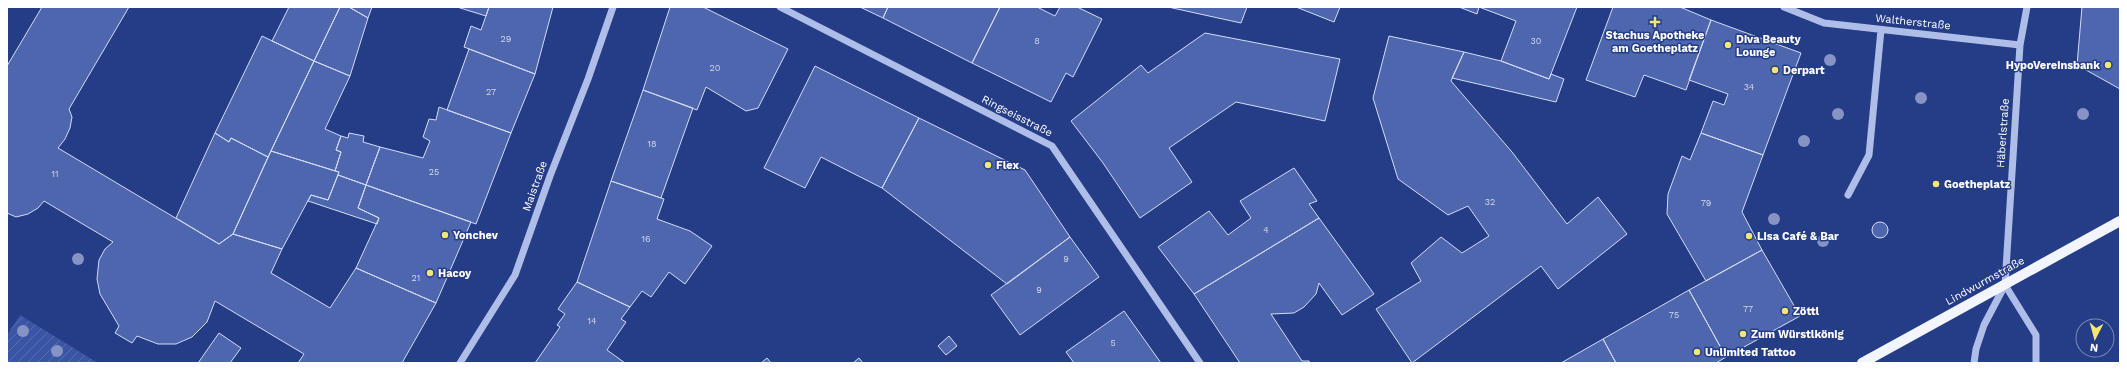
<svg xmlns="http://www.w3.org/2000/svg" width="2127" height="370" font-family="'Work Sans',sans-serif">
<style>
.garden{fill:url(#garden-furrows)}
.building{fill:#4d66ae;stroke:#d3dcf7}
.lines{fill:none;stroke-linecap:round;stroke-linejoin:round}
.minor{stroke:#afbee8;stroke-width:7}
.major{stroke:#f2f4fe;stroke-width:10}
.tree{fill:#8594c4}
.poi-dot{fill:#f3e673;stroke:#253c86;stroke-width:1.5}
.labels{text-anchor:middle;dominant-baseline:central;stroke-width:3;stroke-linejoin:round;paint-order:stroke}
.number-label{font-size:9px;fill:#d2d9eb}
.street-label{font-size:11px;fill:#fff;stroke:#253c86}
.poi-label{font-size:11px;font-weight:bold;fill:#fff;stroke:#253c86;text-anchor:start}
</style>
<defs>
<pattern id="garden-furrows" width="10" height="10" patternUnits="userSpaceOnUse"><rect width="10" height="10" fill="#3955a3"/><path d="M-1 1l2-2M0 10L10 0M9 11l2-2" fill="none" stroke="#576eb1"/></pattern>
</defs>
<rect width="100%" height="100%" fill="#253c86"/>
<path class="garden" d="M20 315 98 363H7V335Z"/>
<path class="building" d="M42 7H129L69 109 72 117 70 128 65 139 58 148 219 244 233 234 282 249 271 273 330 308 356 268 436 303 402 363H298L304 354 215 301 207 322 192 337 176 344H158L137 336 132 343 115 333 119 326 100 294 97 279 99 260 105 249 113 242 44 201 38 208 28 214 16 217 7 213V66Z
M289 7H340L314 61 272 41Z
M340 7H349L368 18 350 76 314 61Z
M349 7H372L368 18Z
M457 7H489L486 16Z
M489 7H553L535 74 464 47 471 26 481 30Z
M670 7H703L788 49 758 108 746 111 706 87 697 110 643 90Z
M860 7H888L883 18Z
M888 7H1000L972 63 883 18Z
M1000 7H1037L1055 16 1060 7H1077L1102 19 1073 77 1066 73 1051 102 972 63Z
M1168 7H1247L1241 23Z
M1296 7H1340L1334 22Z
M1459 7H1479L1477 14Z
M1479 7H1577L1549 79 1501 61 1516 21Z
M1613 7H1680L1711 20 1686 90 1644 75 1635 97 1586 80Z
M2082 7H2120V89L2077 65Z
M1711 20 1801 53 1763 155 1701 133 1713 101 1724 105 1728 94 1689 80Z
M1205 33 1340 59 1325 121 1236 102 1169 148 1192 182 1140 218 1103 163 1071 121 1141 65 1148 73Z
M262 36 314 61 268 157 231 138 229 142 215 133Z
M1389 36 1464 52 1451 81 1512 152 1567 224 1598 197 1627 234 1558 289 1541 266 1412 363 1376 309 1421 281 1411 263 1441 237 1462 253 1489 236 1468 206 1448 215 1398 179 1373 98Z
M469 49 535 74 511 133 447 110Z
M1464 52 1501 61 1549 79 1551 74 1564 79 1556 102 1452 78Z
M314 61 350 76 325 129 341 136 336 150 341 152 335 171 271 151Z
M815 66 919 118 882 188 821 157 805 188 764 168Z
M643 90 693 108 661 198 611 181Z
M439 107 511 133 476 224 366 185 380 147 423 158 430 141 423 137 429 119 436 120Z
M919 118 1025 170 1070 237 1007 284 882 188Z
M215 133 229 142 231 138 268 157 233 234 219 244 176 218Z
M349 133 364 136 363 142 380 147 366 185 338 175 339 172 335 171 341 152 336 150 341 136 348 138Z
M1701 133 1763 155 1742 212 1762 250 1706 281 1667 214 1668 194 1682 156 1690 160Z
M271 151 339 172 328 200 311 195 282 249 233 234Z
M1294 168 1317 201 1309 204 1319 218 1194 294 1158 247 1209 211 1228 235 1251 218 1240 201Z
M338 175 366 185 358 208 379 218 377 224 308 201 311 195 328 200Z
M611 181 664 199 657 219 690 231 712 246 685 284 669 272 651 297 642 291 630 307 577 282Z
M366 185 471 222 436 303 356 268 379 218 358 208Z
M1319 218 1374 294 1342 315 1319 283 1316 294 1304 307 1294 313 1271 314 1302 361H1309L1310 363H1240L1194 294Z
M1872 230a8 8 0 1 1 16 0a8 8 0 1 1-16 0Z
M1070 237 1099 277 1020 335 991 295Z
M1762 250 1800 316 1726 357 1689 290Z
M577 282 630 307 621 319 626 322 607 350 625 363H535L560 327 557 325 565 314 558 309Z
M1689 290 1726 357 1716 363H1616L1603 339Z
M1124 311 1161 363H1074L1066 352Z
M219 333 241 348 230 363H198Z
M949 336 957 346 946 355 938 346Z
M1603 339 1616 363H1561Z
M767 358 771 363H761Z
M859 358 863 363H853Z"/>
<g class="lines">
<path class="minor" d="M780 7 1052 146 1200 363
M1784 7 1824 23 2020 45
M1848 195 1869 155 1881 30
M2005 285 2036 335V363
M460 363 515 275 550 176 588 79 613 7
M1974 363 1976 349 1984 325 2005 285 2020 45 2027 7"/>
<path class="major" d="M1862 363 2120 221"/>
</g>
<g class="tree">
<circle cx="1830" cy="60" r="6"/>
<circle cx="1921" cy="98" r="6"/>
<circle cx="1838" cy="114" r="6"/>
<circle cx="2083" cy="114" r="6"/>
<circle cx="1804" cy="141" r="6"/>
<circle cx="1774" cy="219" r="6"/>
<circle cx="1823" cy="241" r="6"/>
<circle cx="78" cy="259" r="6"/>
<circle cx="23" cy="331" r="6"/>
<circle cx="57" cy="351" r="6"/>
</g>
<g class="poi-dot">
<path d="M1653 16h4v4h4v4h-4v4h-4v-4h-4v-4h4z"/>
<circle cx="1728" cy="45" r="4"/>
<circle cx="2108" cy="65" r="4"/>
<circle cx="1775" cy="70" r="4"/>
<circle cx="988" cy="165" r="4"/>
<circle cx="1936" cy="184" r="4"/>
<circle cx="445" cy="235" r="4"/>
<circle cx="1749" cy="236" r="4"/>
<circle cx="430" cy="273" r="4"/>
<circle cx="1785" cy="311" r="4"/>
<circle cx="1743" cy="334" r="4"/>
<circle cx="1697" cy="352" r="4"/>
</g>
<g class="labels">
<g class="number-label">
<text x="506" y="39">29</text>
<text x="1037" y="41">8</text>
<text x="1536" y="41">30</text>
<text x="715" y="68">20</text>
<text x="1749" y="87">34</text>
<text x="491" y="92">27</text>
<text x="652" y="144">18</text>
<text x="434" y="172">25</text>
<text x="55" y="174">11</text>
<text x="1490" y="202">32</text>
<text x="1706" y="203">79</text>
<text x="1266" y="230">4</text>
<text x="646" y="239">16</text>
<text x="1066" y="259">9</text>
<text x="416" y="278">21</text>
<text x="1039" y="290">9</text>
<text x="1748" y="309">77</text>
<text x="1674" y="315">75</text>
<text x="592" y="321">14</text>
<text x="1113" y="343">5</text>
</g>
<g class="street-label">
<text transform="translate(1913 22) rotate(6)">Waltherstraße</text>
<text transform="translate(1017 116) rotate(27)">Ringseisstraße</text>
<text transform="translate(2003 133) rotate(-86)">Häberlstraße</text>
<text transform="translate(535 186) rotate(-70)">Maistraße</text>
<text transform="translate(1985 281) rotate(-29)">Lindwurmstraße</text>
</g>
<g class="poi-label">
<text x="1655" y="35" text-anchor="middle">Stachus Apotheke<tspan x="1655" dy="13">am Goetheplatz</tspan></text>
<text x="1736" y="39">Diva Beauty<tspan x="1736" dy="13">Lounge</tspan></text>
<text x="2100" y="65" text-anchor="end">HypoVereinsbank</text>
<text x="1783" y="70">Derpart</text>
<text x="996" y="165">Flex</text>
<text x="1944" y="184">Goetheplatz</text>
<text x="453" y="235">Yonchev</text>
<text x="1757" y="236">Lisa Café &amp; Bar</text>
<text x="438" y="273">Hacoy</text>
<text x="1793" y="311">Zöttl</text>
<text x="1751" y="334">Zum Würstlkönig</text>
<text x="1705" y="352">Unlimited Tattoo</text>
</g>
</g>
<rect width="2127" height="370" fill="none" stroke="#ffffff" stroke-width="16"/>
<g transform="translate(2095 338) rotate(186)"><circle r="19" fill="#253c86" stroke="#7c8ab6"/>
<path d="M0-3L7 15L0 10L-7 15Z" fill="#f3e673"/>
<text y="-6" font-size="11" font-weight="bold" text-anchor="middle" fill="#ffffff">N</text>
</g>
</svg>
